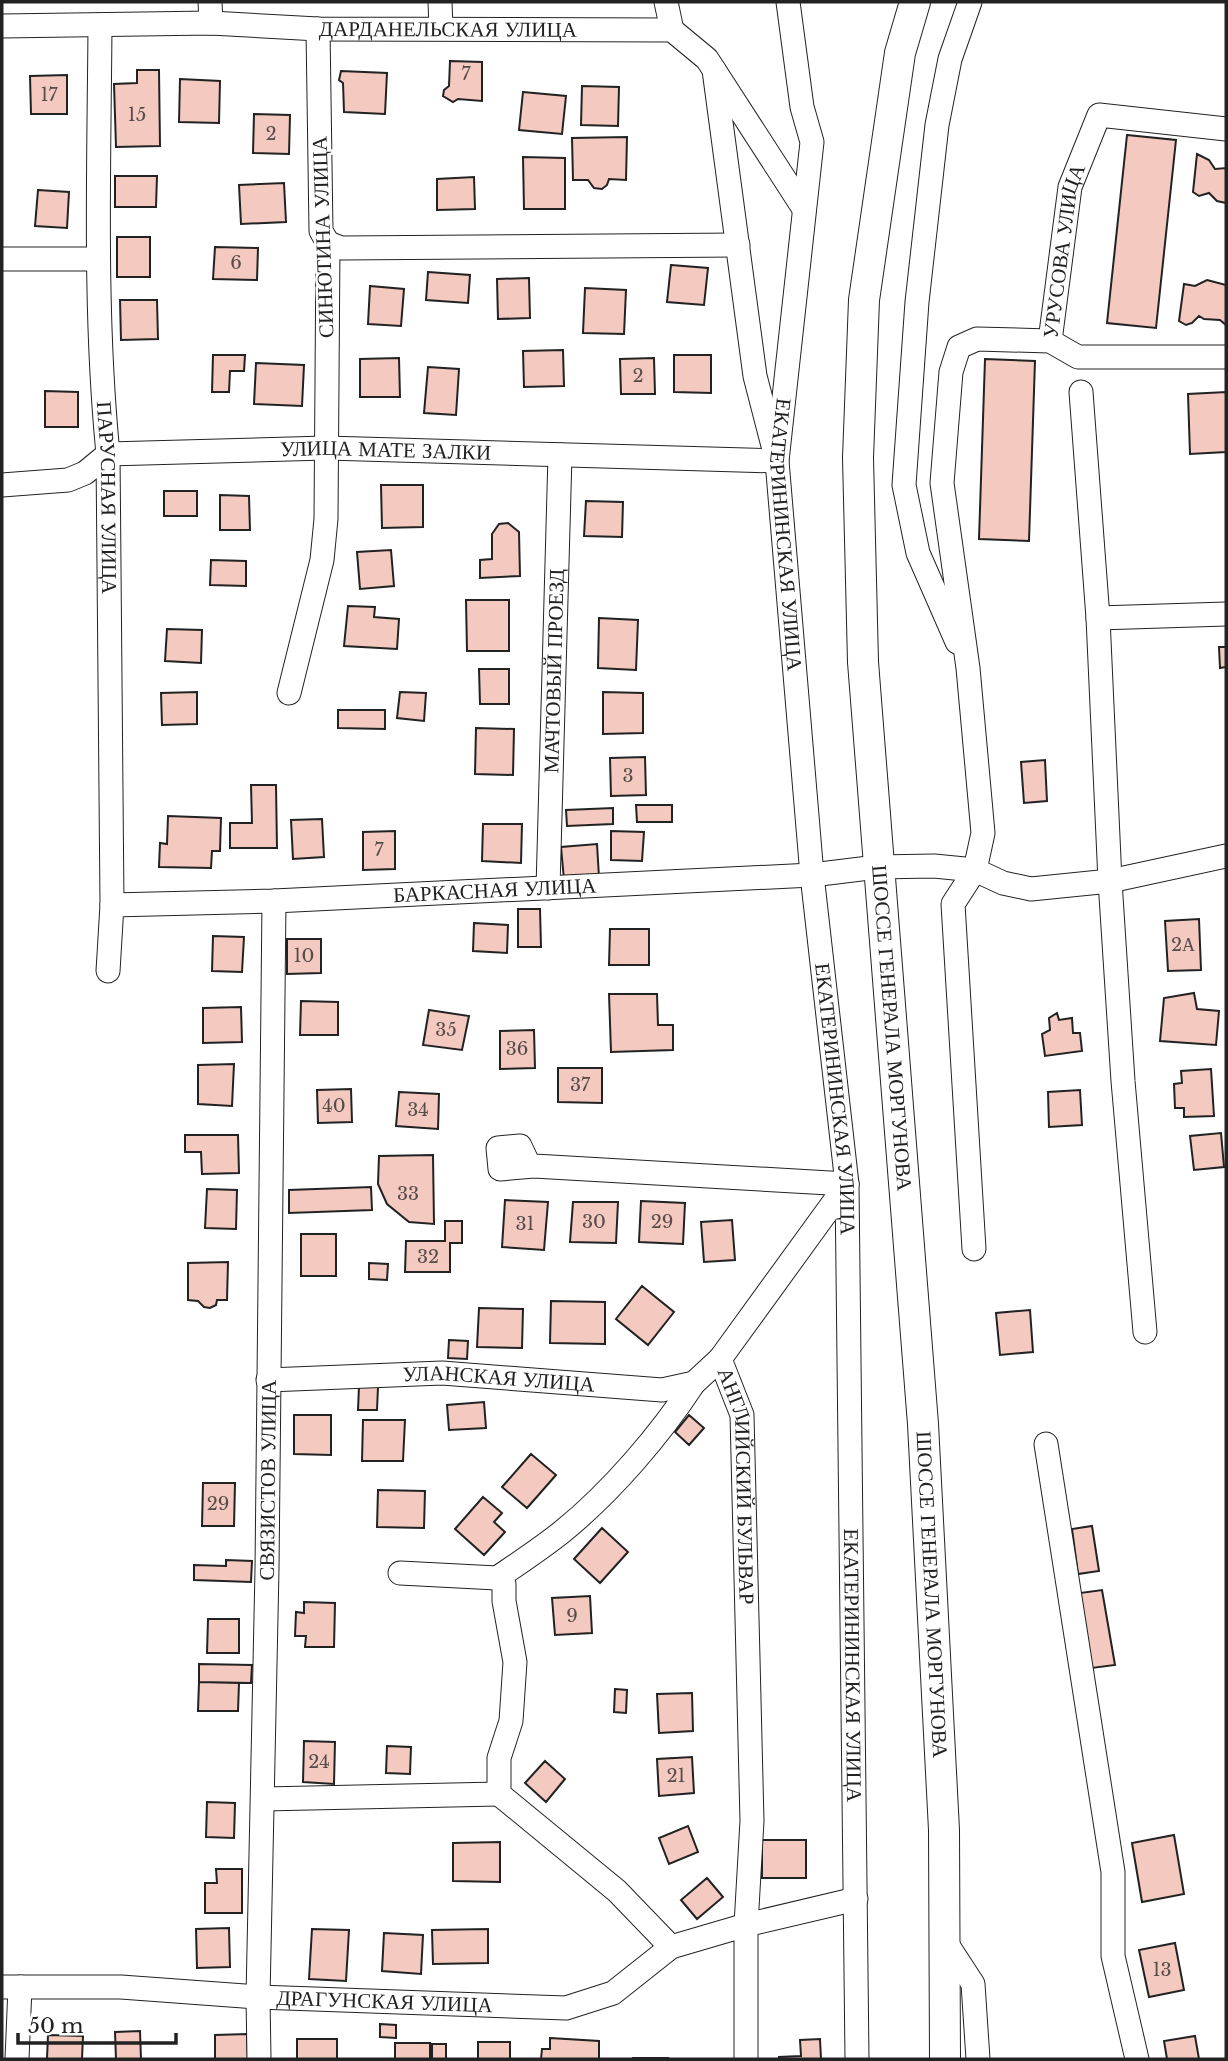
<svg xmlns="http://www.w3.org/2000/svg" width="1228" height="2061" font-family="'Libre Baskerville',serif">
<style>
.building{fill:#f3c9c0;stroke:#222;stroke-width:2}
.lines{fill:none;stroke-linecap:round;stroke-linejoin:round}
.minor-casing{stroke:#222;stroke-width:25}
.major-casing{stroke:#222;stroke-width:32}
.minor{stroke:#fff;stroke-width:23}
.major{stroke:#fff;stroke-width:30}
.labels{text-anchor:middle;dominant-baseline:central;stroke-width:5;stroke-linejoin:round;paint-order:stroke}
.number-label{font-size:18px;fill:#564c4a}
.street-label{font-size:21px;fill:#222;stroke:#fff}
</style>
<rect width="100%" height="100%" fill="#fff"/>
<path class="building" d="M450 61 482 62V101L458 99 453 102 443 96 444 90 449 86Z
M137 70H159L160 146 116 147 114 84 137 83Z
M341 71 387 73 385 114 344 112 343 83 339 80Z
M67 75V114H31L30 76Z
M180 79 220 81 219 123 179 122Z
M582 86 619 87 618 126 581 125Z
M523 92 566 96 562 134 519 130Z
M254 114 290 115 289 154 253 153Z
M1127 135 1176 140 1156 328 1107 323Z
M627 137 626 180 609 179 607 185 602 189 594 188 588 180H573L572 138Z
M1197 154 1209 160 1215 169 1226 168V203L1217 201 1209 193 1199 196 1193 192Z
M523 157 565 158V209H524Z
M115 176H157L156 207H115Z
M474 177 475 209 437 210V179Z
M284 183 286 222 241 224 239 185Z
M38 190 69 192 67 228 35 226Z
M117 237H150V277H117Z
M215 247 258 248 257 280 213 279Z
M671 265 708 268 704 305 667 302Z
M428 272 470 275 468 303 426 300Z
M529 278 530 318 498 319 497 279Z
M1207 280 1226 285V325L1220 320 1204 319 1199 316 1192 323 1186 325 1179 321 1184 284 1195 286Z
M370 286 404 289 401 326 368 324Z
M585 288 626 290 624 334 583 333Z
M120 300H157L158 339 121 340Z
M563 350 564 386 524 387 523 351Z
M213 355H245L244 371H230L229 392H212Z
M674 355H711V393L674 392Z
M399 358 400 397H360V359Z
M654 358 655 394H621L620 359Z
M985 359 1035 361 1029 541 979 539Z
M256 363 304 365 302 406 254 404Z
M428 367 459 369 456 415 424 413Z
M45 391 78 392V427H45Z
M1226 392V452L1190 454 1188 394Z
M381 485H423V527L382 528Z
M164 491H197V516H164Z
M220 495 249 496 250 530H220Z
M586 501 623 502 622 537 584 536Z
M508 523 519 532 520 576 480 578V560L492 559V534L499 524Z
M391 550 394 586 360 589 357 552Z
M211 560 246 561V586L210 585Z
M466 600H509V651H467Z
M348 606 375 607 374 617 399 619 397 649 344 646Z
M599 618 638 620 636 670 598 668Z
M167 629 202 630 201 663 165 661Z
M1219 647H1226V667L1220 668Z
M479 669H509V704H480Z
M197 692V724L162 725 161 693Z
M400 692 426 693 424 721 397 718Z
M603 692 643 693V733L603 734Z
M338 710H385V729L338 728Z
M476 728 514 729 513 775 475 774Z
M645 757 646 795 611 796 610 758Z
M1045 760 1047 801 1024 803 1021 762Z
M251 785H276L277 848H230V823H252Z
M636 805H672V822H637Z
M613 808V824L567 826 566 810Z
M168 816 221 818 220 851H212L211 868 159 867 160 843 167 844Z
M322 819 324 857 293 859 291 820Z
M483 824H522L521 863 482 861Z
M395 831V869L363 870V832Z
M611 831 644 832 642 861 611 860Z
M597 844 599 877 564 880 561 847Z
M518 909H540L541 947H518Z
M1199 919 1201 970 1168 971 1165 921Z
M474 923 508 925 507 953 473 951Z
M610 929H649V965H609Z
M213 936 244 937 242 972 212 971Z
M287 939H321V973L287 974Z
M1194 993 1197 1009 1219 1011 1216 1045 1160 1041 1164 998Z
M609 994H657L658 1025H673V1050L611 1052Z
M301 1001 338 1002V1035H300Z
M241 1007 242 1042 203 1043V1008Z
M429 1010 469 1016 462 1050 423 1045Z
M1057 1013 1059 1020 1072 1018 1073 1033H1080L1082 1051 1045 1056 1042 1034 1050 1030 1049 1018Z
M534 1030 535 1068 500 1069V1031Z
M234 1064 232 1106 198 1104V1065Z
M558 1068H602V1103L558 1102Z
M1211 1069 1214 1116 1184 1117V1108H1175L1174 1084 1182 1083 1181 1071Z
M351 1089 352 1122 318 1123 317 1090Z
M1080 1090 1082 1125 1049 1127 1048 1092Z
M399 1092 439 1094 438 1129 396 1126Z
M1221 1133 1224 1167 1194 1170 1190 1136Z
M185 1135H238L239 1173 202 1174 201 1152H185Z
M433 1155 434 1224 409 1222 387 1204 378 1184 379 1156Z
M371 1187 372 1210 289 1213V1190Z
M207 1189 237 1190 236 1229 205 1228Z
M505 1200 548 1202 544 1250 502 1247Z
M641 1201 685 1203 683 1244 639 1242Z
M573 1202H618L616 1243 570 1242Z
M732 1220 735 1260 704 1262 701 1222Z
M445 1221H462V1243H450V1272H405L406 1241H445Z
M301 1234H336V1276H301Z
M228 1262 227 1300H217L216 1305 210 1308 204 1307 198 1301 188 1300V1263Z
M369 1263 388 1264 387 1280 369 1279Z
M642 1286 674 1312 648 1345 616 1319Z
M551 1301 605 1302V1344L550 1343Z
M479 1308 523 1309 522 1348 477 1347Z
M1030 1310 1033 1352 1000 1355 996 1313Z
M449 1340 468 1341 467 1359 448 1358Z
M359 1386 378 1387 377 1410H358Z
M484 1402 486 1428 449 1430 447 1405Z
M294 1415H331V1455L294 1454Z
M689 1415 704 1428 689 1445 675 1432Z
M363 1420H405L403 1461H362Z
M531 1454 556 1475 527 1508 502 1487Z
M203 1483H235L234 1526H202Z
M378 1490 425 1491 424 1528 377 1527Z
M483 1497 502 1513 494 1522 505 1532 484 1555 455 1529Z
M1092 1526 1099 1571 1078 1574 1072 1529Z
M602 1528 628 1552 600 1583 574 1559Z
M226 1560 252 1561 251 1582 194 1580V1565L226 1566Z
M1102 1590 1115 1665 1092 1668 1080 1593Z
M590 1596 592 1633 555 1635 552 1598Z
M304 1602 335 1603 334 1647H305L306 1636H295L296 1612 304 1613Z
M208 1619H239V1653H207Z
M199 1664 252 1665 251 1683 199 1682Z
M199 1682 239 1683 238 1711H198Z
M615 1689 627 1690 626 1713 614 1712Z
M692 1693 693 1731 659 1733 657 1694Z
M304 1741 335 1742 334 1784 303 1782Z
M387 1746 411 1747 410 1774 386 1773Z
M692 1757 694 1793 659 1796 657 1759Z
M545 1761 565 1779 546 1802 525 1783Z
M207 1802 235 1803 234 1838 206 1837Z
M688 1826 698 1852 669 1864 659 1838Z
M1174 1835 1184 1894 1142 1902 1132 1843Z
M762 1840H806V1878H762Z
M500 1842V1882L453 1881V1843Z
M216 1869H242V1913H205V1883H217Z
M707 1878 723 1897 697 1919 681 1900Z
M229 1928 230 1967 197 1968 196 1929Z
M312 1929 349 1930 346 1981 309 1979Z
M488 1929V1963L433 1964 432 1930Z
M384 1933 423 1935 421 1974 382 1971Z
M1175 1943 1184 1990 1149 1997 1139 1950Z
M380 2024 396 2025V2038L380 2037Z
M140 2031 141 2059H116L115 2032Z
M247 2034 248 2059H215V2035Z
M48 2035 83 2036 82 2059H47Z
M1195 2036 1199 2059H1167L1164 2041Z
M550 2038 599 2041V2059H541L542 2049H550Z
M297 2039H337V2059H297Z
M820 2039 821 2059H779V2057L801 2056 800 2040Z
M478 2042H510V2059H478Z
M395 2043H430V2059H395Z
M432 2044H446V2059H432Z
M633 2058H668V2059H633Z"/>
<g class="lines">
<g class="minor-casing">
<g id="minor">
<path d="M210 2 211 23"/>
<path d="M440 2 441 28"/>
<path d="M666 2 672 30"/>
<path id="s1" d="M788 2 802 107 812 142 777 461 812 875 847 1184 857 2059"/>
<path id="s2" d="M2 26 211 23 318 29 672 30 707 59 804 209"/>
<path id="s3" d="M100 26C99 168 94 312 108 454L112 905 108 971"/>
<path d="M328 243 341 248 738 245"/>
<path d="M2 259H98"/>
<path id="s4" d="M1050 341 1070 187 1099 115 1226 129"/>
<path d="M1081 392 1098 618 1110 881 1123 1081 1145 1332"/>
<path id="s5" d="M2 485 68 480 85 473 108 454 326 448 777 461 755 376 714 70"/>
<path d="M1098 618 1226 614"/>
<path d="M957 642 918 553 904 485 917 302 937 125 950 59 970 2"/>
<path d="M289 693 322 560 326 519 328 243 321 231 318 29"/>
<path id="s6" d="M548 888 560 455"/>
<path id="s7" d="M112 905 274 901 812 875 877 867 934 866 975 870 1003 883 1031 889 1110 881 1226 856"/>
<path d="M534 1166 528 1163 520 1146 498 1148 500 1169 534 1166 847 1184"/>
<path d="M974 1249 953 904 975 870 983 833 968 668 942 483 951 372 959 347 977 339 1050 341 1078 357H1226"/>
<path id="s8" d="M720 1359 742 1415 752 1821 746 1925V2059"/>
<path id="s9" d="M268 1380 442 1373 662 1390 694 1383 720 1359 847 1184"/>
<path d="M1046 1444 1113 1872V1956L1137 2059"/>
<path d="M400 1573 497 1578"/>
<path d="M263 1799 499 1794"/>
<path d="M945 1941 973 1984 978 2059"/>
<path d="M671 1947 617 1891 499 1794V1758L511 1721 515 1662 504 1601V1584L497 1578C519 1563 542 1548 563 1531 611 1492 660 1435 694 1383"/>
<path id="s10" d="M2 1987H121L258 1997 566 2008 613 1993 671 1947 746 1925 856 1899"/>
<path d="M17 2059 20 1987"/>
<path id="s11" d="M259 2059 258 1997 267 1569 274 901"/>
</g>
</g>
<g class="major-casing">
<g id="major">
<path id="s12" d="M915 2 900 53 864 300 858 458 863 662 923 1424 944 1830 945 2059"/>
</g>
</g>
<use href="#minor" class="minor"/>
<use href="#major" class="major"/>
</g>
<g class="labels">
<g class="number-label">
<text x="466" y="74">7</text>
<text x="49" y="95">17</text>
<text x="137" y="115">15</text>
<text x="271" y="134">2</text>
<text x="236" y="263">6</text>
<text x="638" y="376">2</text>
<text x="628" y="776">3</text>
<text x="379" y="850">7</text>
<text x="1183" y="945">2А</text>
<text x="304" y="956">10</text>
<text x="446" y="1030">35</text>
<text x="517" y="1049">36</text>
<text x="580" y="1085">37</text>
<text x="334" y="1106">40</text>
<text x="418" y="1110">34</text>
<text x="408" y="1194">33</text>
<text x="594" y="1222">30</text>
<text x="662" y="1222">29</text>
<text x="525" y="1224">31</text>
<text x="428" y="1257">32</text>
<text x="218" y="1504">29</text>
<text x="572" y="1616">9</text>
<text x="319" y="1762">24</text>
<text x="676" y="1776">21</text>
<text x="1162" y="1970">13</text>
</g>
<g class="street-label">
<text stroke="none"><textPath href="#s2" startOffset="446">ДАРДАНЕЛЬСКАЯ УЛИЦА</textPath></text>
<text transform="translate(323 237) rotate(-92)">СИНЮТИНА УЛИЦА</text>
<text stroke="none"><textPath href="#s4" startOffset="91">УРУСОВА УЛИЦА</textPath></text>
<text stroke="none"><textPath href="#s5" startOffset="392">УЛИЦА МАТЕ ЗАЛКИ</textPath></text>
<text stroke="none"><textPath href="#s3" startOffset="472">ПАРУСНАЯ УЛИЦА</textPath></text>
<text stroke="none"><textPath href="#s1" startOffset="537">ЕКАТЕРИНИНСКАЯ УЛИЦА</textPath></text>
<text stroke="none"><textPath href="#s6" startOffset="217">МАЧТОВЫЙ ПРОЕЗД</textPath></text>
<text stroke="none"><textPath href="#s7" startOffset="383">БАРКАСНАЯ УЛИЦА</textPath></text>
<text stroke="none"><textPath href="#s12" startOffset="1032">ШОССЕ ГЕНЕРАЛА МОРГУНОВА</textPath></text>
<text stroke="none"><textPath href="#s1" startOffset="1104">ЕКАТЕРИНИНСКАЯ УЛИЦА</textPath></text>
<text stroke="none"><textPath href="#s9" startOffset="231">УЛАНСКАЯ УЛИЦА</textPath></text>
<text stroke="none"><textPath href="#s11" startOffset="579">СВЯЗИСТОВ УЛИЦА</textPath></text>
<text stroke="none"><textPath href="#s8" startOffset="130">АНГЛИЙСКИЙ БУЛЬВАР</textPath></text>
<text stroke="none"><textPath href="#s12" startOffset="1600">ШОССЕ ГЕНЕРАЛА МОРГУНОВА</textPath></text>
<text stroke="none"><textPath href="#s1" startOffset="1671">ЕКАТЕРИНИНСКАЯ УЛИЦА</textPath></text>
<text stroke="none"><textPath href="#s10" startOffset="383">ДРАГУНСКАЯ УЛИЦА</textPath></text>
</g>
</g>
<rect width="1228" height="2061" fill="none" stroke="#222222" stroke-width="7"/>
<path d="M18 2033v10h158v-10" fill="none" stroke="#222222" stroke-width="3.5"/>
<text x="28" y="2033" font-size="21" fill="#222222" stroke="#ffffff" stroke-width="5" paint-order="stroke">50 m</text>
</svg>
